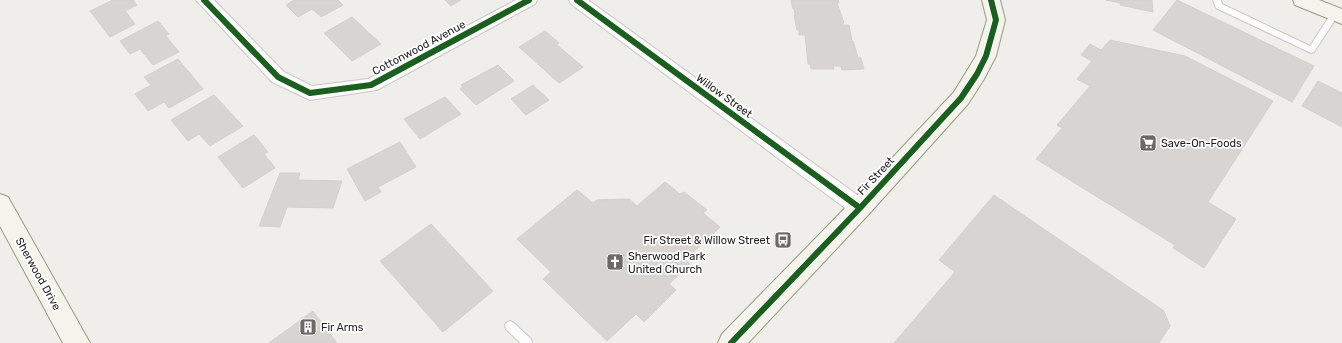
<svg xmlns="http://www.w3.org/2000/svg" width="1342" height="343" font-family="Rubik,sans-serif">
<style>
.building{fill:#d7d4d2;stroke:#d3d0cc}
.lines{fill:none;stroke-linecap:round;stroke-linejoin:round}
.lane-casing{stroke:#c9c8c7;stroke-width:2}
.street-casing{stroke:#c9c8c7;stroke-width:2}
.secondary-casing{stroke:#999a82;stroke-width:2}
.lane{fill:#fdfcfc;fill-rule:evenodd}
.street{fill:#fdfcfc;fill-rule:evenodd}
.secondary{fill:#f4f4ed;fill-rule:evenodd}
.cycleway-casing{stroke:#fff;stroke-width:8}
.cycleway{stroke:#1b5e20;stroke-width:6}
.labels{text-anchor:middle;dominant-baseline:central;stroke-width:3.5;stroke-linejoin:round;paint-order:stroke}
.street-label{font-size:11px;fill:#222;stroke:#fff}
.poi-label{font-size:11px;fill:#222;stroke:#fff;text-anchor:start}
</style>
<rect width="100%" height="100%" fill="#f0eeeb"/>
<path class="building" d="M113 0H133L137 5 125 11 135 24 110 37 90 11Z
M294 0H338L343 5 321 17 312 9 298 17 286 5Z
M445 0H461L451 6Z
M791 0H838L839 3H837L844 23 842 24V25H849L852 41H853L858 57H856V58H861L864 69 842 70 841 66H833L834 69H811L810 64H808L805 35H799V30H797L794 15H795L794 9H793Z
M1106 0H1152L1153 12 1120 5V3Z
M1177 0 1314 66 1292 102 1153 30Z
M352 17 381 44 352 61 324 33Z
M158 21 169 34 166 36 179 52 153 65 140 49 130 54 120 41Z
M545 31 559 43 557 45 583 67 559 83 519 47Z
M1110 40 1185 56 1273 101 1208 202 1236 219 1204 268 1173 248 1175 245 1036 159 1062 128 1057 125 1090 86 1077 79 1092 61 1081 55 1090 44 1101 50Z
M178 59 203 89 169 108 164 102 148 111 135 94 151 85 144 77Z
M498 65 514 81 476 105 460 89 463 87 461 85Z
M1318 81 1342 93V127L1302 106Z
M533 85 549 100 526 115 511 99Z
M214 95 243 126 210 146 199 134 188 141 171 120Z
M445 97 461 114 420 139 404 119Z
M254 135 268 152 264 154 275 168 243 188 218 157Z
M400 142 416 167 378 187 381 192 365 201 347 169Z
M280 173H300L298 180 342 181 333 208 287 207 280 227 259 226Z
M665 182 680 194 684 192 707 210 703 213 720 227 685 260 690 264 669 284 676 290 644 322 636 314 607 341 543 279 551 272 517 239 577 190 593 203 597 200 629 199 637 206Z
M994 195 1164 311 1170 326 1159 343H894L955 272 939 260Z
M431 224 493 291 443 332 380 261Z
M313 311 337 343H269Z"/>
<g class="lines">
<g class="lane-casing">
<path id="lane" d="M1213 0H1221L1222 4 1310 46 1332 12 1335 11 1339 14 1314 52 1311 53 1216 8Z
M510 321 514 323 531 339 532 343H520L506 329 505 326 506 323Z"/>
</g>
<g class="street-casing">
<path id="street" d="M196 0H214L284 72 312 86 368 79 516 0H537L535 4 377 90 310 100 272 82Z
M569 0H588L867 202 870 208 867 214 860 216 853 214 571 4Z"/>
</g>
<g class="secondary-casing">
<path id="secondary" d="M982 0H1000L1005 20 996 56 984 79 968 104 868 215 748 343H718L722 334 852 201 954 92 976 56 987 20Z
M1293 0H1319L1342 9V24L1295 5Z
M0 194 8 197 90 343H63L0 226Z"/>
</g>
<use href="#lane" class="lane"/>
<use href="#street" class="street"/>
<use href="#secondary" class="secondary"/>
<g class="cycleway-casing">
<path id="cycleway" d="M204 0 278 77 310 93 371 85 529 0
M577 0 860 208
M731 343 860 208 961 98 977 74 986 56 996 20 991 0"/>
</g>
<use href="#cycleway" class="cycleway"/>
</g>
<defs>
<g id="supermarket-square" transform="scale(0.9)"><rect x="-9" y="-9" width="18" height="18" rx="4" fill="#6a6968" stroke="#fff"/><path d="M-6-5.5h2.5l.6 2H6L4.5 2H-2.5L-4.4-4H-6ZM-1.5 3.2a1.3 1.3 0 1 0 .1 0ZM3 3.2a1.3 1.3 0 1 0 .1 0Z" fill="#fff"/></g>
<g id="bus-square" transform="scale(0.9)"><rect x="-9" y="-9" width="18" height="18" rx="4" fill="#6a6968" stroke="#fff"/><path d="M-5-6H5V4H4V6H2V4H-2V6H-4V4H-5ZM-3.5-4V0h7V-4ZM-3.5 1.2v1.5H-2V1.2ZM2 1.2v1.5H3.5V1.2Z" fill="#fff"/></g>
<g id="church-square" transform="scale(0.9)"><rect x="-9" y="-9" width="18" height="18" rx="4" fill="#6a6968" stroke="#fff"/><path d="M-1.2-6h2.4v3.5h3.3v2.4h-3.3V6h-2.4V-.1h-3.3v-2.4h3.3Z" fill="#fff"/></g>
<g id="building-square" transform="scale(0.9)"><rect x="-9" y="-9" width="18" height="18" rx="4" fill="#6a6968" stroke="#fff"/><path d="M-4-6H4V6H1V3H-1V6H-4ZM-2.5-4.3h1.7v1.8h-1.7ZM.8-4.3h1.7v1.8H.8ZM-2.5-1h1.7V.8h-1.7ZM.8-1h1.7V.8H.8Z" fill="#fff"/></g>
</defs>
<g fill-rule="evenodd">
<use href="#supermarket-square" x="1148" y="143"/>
<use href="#bus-square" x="783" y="240"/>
<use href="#church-square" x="615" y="262"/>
<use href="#building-square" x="308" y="327"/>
</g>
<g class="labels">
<g class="street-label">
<text transform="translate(419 48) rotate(-28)">Cottonwood Avenue</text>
<text transform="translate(724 96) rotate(36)">Willow Street</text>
<text transform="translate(876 176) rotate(-47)">Fir Street</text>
<text transform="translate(38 274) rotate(61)">Sherwood Drive</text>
</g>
<g class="poi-label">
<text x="1161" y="143">Save-On-Foods</text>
<text x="770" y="240" text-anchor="end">Fir Street &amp; Willow Street</text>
<text x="628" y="256">Sherwood Park<tspan x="628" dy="13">United Church</tspan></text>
<text x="321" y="327">Fir Arms</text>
</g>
</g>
</svg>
